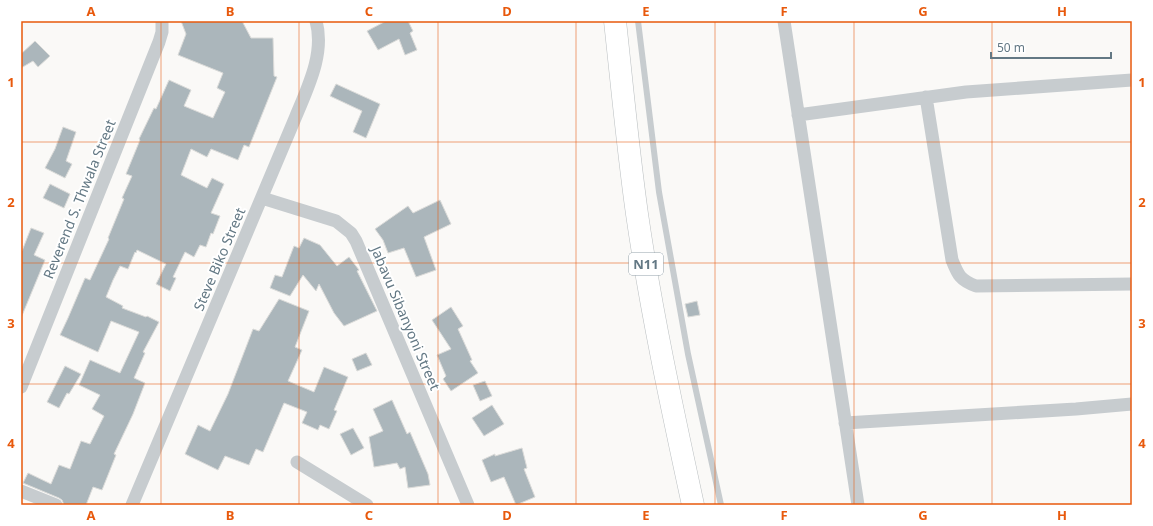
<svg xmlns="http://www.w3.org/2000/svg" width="1153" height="526" font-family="'Noto Sans',sans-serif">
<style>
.building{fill:#abb6bb;stroke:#dbdbd9}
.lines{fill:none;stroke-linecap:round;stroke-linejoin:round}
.trunk-casing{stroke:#b9bec0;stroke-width:23}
.service{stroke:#c7cccf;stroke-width:6}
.minor{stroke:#c7cccf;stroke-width:13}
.trunk{stroke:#fff;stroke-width:22}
.grid{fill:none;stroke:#e8590c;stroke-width:1;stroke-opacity:0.55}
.labels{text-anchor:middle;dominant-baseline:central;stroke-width:4;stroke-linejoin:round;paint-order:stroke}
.shield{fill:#fff;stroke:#92a0a9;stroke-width:1}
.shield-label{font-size:13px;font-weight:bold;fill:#637884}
.street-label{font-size:14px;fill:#637884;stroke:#fff}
.neatline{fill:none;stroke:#e8590c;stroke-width:1.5}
.grid-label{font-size:13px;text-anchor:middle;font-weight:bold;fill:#e8590c}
</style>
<rect width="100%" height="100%" fill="#faf9f7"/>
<path class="building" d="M181 21H242L251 38H273L274 76 277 77 249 147 244 145 238 160 211 149 207 157 191 149 181 175 207 188 212 178 224 184 211 213 220 216 213 234 211 233 206 247 200 245 194 257 185 252 173 277 176 278 170 291 156 284 166 264 137 250 136 253 135 252 128 269 120 266 113 280 106 297 123 306 122 308 146 317 147 316 159 322 143 352 145 353 134 378 145 383 133 414 114 454 116 455 102 490 93 487 86 505H64L62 500 59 498 23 483 28 473 51 484 59 465 70 469 81 441 90 444 104 416 92 409 100 395 79 385 90 360 120 373 139 332 111 321 98 352 60 335 68 318 85 278 90 280 109 239 108 238 124 199 122 198 132 176 126 174 140 140 139 139 154 108 156 109 169 80 191 90 184 106 213 118 225 92 217 88 223 73 178 55 186 34Z
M386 21H408L413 31 410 33 417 50 405 55 399 39 378 50 367 31Z
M35 41 50 56 38 67 33 61 21 68V54Z
M336 84 380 104 366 138 353 132 362 111 330 96Z
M63 127 76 132 66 161 72 164 65 178 45 168 55 149Z
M50 184 70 194 64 208 43 198Z
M440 200 451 224 424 237 436 270 416 277 404 248 388 253 383 240 375 229 408 206 413 213Z
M31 228 44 233 34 255 45 260 21 318V250L22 251Z
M304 238 320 245 337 266 349 257 359 270 357 271 377 311 344 326 334 313 319 284 316 291 303 275 290 296 270 288 275 275 282 277 294 246 299 248Z
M279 299 309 311 295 347 302 350 288 381 314 392 324 367 348 377 334 410 337 411 329 429 320 425 318 430 302 423 307 412 284 403 263 452 256 449 249 465 225 456 218 470 185 454 198 425 210 431 228 394 253 329 259 331Z
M697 301 700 315 688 317 685 304Z
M451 307 463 326 458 329 472 360 470 361 478 373 451 391 443 379 446 376 437 355 451 349 432 320Z
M366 353 372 365 357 371 352 359Z
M65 366 81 374 69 394 67 393 59 408 47 402Z
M485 381 492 396 480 401 473 385Z
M392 400 407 434 410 432 428 474 430 485 408 488 405 467 400 469 397 463 374 467 369 437 383 431 373 409Z
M492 405 504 424 484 436 472 418Z
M353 428 364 448 351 455 340 434Z
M522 448 527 468 524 469 535 497 516 505 504 477 491 482 482 460 495 454V456Z"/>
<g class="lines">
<g class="trunk-casing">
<path id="trunk" d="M615 21C622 85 628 150 637 214 651 311 672 408 693 505"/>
</g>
<path class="service" d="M638 21 659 192 688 354 721 505"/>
<path class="minor" d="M784 21 858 505
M926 97 952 260C958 275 960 280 976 286L1132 284
M798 115 966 92 1132 80
M262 198 336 221 351 233 356 241 468 505
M21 387 159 42 162 32V21
M845 423 1076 409 1132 404
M297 462 367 505
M21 491 56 505
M132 505 296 116C308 87 325 53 316 21"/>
<use href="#trunk" class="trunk"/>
</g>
<path class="grid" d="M161 21V505M299 21V505M438 21V505M576 21V505M715 21V505M854 21V505M992 21V505M21 142H1132M21 263H1132M21 384H1132"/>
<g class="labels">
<rect class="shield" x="629" y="253" width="34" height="22" rx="3"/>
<g class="shield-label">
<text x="646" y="264">N11</text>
</g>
<g class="street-label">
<text transform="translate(79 199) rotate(-68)">Reverend S. Thwala Street</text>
<text transform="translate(219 259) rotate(-67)">Steve Biko Street</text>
<text transform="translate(406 318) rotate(67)">Jabavu Sibanyoni Street</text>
</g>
</g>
<rect width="1153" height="526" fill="none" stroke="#ffffff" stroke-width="44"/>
<path d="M991 52v6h120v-6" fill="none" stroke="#637884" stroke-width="2"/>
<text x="997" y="52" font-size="12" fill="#637884" stroke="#ffffff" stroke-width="3" paint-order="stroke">50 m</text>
<rect x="22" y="22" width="1109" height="482" class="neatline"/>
<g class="grid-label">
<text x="91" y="16">A</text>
<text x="230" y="16">B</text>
<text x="369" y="16">C</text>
<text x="507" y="16">D</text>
<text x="646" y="16">E</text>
<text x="784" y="16">F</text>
<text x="923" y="16">G</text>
<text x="1062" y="16">H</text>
<text x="11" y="87">1</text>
<text x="1142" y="87">1</text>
<text x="11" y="207">2</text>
<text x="1142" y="207">2</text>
<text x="11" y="328">3</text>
<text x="1142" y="328">3</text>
<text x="11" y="448">4</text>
<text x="1142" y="448">4</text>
<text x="91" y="520">A</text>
<text x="230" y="520">B</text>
<text x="369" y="520">C</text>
<text x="507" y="520">D</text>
<text x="646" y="520">E</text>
<text x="784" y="520">F</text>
<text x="923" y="520">G</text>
<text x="1062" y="520">H</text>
</g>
</svg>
